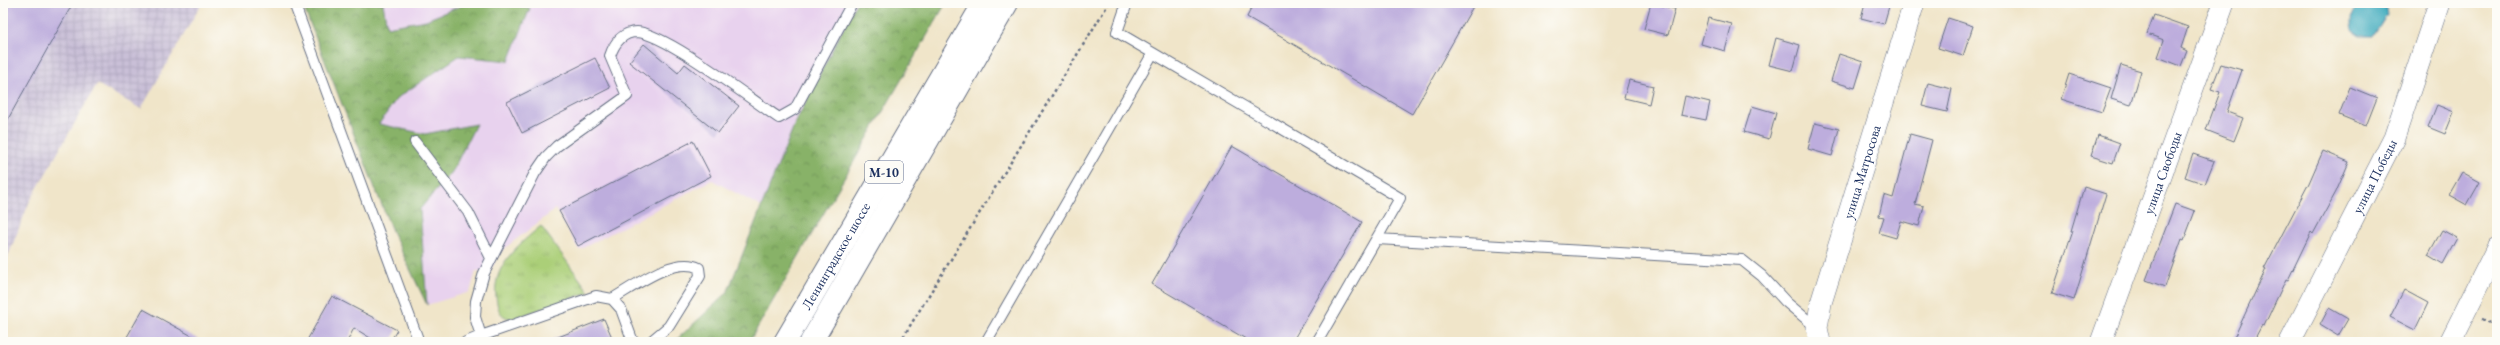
<svg xmlns="http://www.w3.org/2000/svg" width="2500" height="345" font-family="'EB Garamond',serif">
<style>
.built{fill:#e8d2ee}
.industrial{fill:url(#industrial-grid)}
.grass{fill:url(#grass-tufts);stroke:#637f6b}
.forest{fill:url(#forest-crowns);stroke:#527063}
.water{fill:#3daabd;stroke:#2c6c8e}
.building{fill:#bdaddd}
.lines{fill:none;stroke-linecap:round;stroke-linejoin:round}
.service-casing{stroke:#666f83;stroke-width:12}
.minor-casing{stroke:#666f83;stroke-width:22}
.trunk-casing{stroke:#666f83;stroke-width:24}
.path{stroke:#666f83;stroke-width:2.5;stroke-dasharray:3 3;stroke-linecap:butt}
.service{stroke:#fff;stroke-width:10}
.minor{stroke:#fff;stroke-width:21}
.trunk{stroke:#fff;stroke-width:22}
.labels{text-anchor:middle;dominant-baseline:central;stroke-width:3;stroke-linejoin:round;paint-order:stroke}
.shield{fill:#fdfcf7;stroke:#5f6c8c;stroke-width:1}
.shield-label{font-size:13px;font-weight:bold;fill:#1b2f5e}
.street-label{font-size:14px;fill:#1b2f5e;stroke:#fdfcf7}
</style>
<defs>
<pattern id="industrial-grid" width="8" height="8" patternUnits="userSpaceOnUse"><rect width="8" height="8" fill="#c9bfd7"/><path d="M0 4h8M4 0v8" fill="none" stroke="#aca4bb"/></pattern>
<pattern id="grass-tufts" width="24" height="20" patternUnits="userSpaceOnUse"><rect width="24" height="20" fill="#abcf78"/><path d="M3 7l-1-3M5 7V3M7 7l1-3M15 17l-1-3M17 17v-4M19 17l1-3" fill="none" stroke="#93b26a"/></pattern>
<pattern id="forest-crowns" width="20" height="18" patternUnits="userSpaceOnUse"><rect width="20" height="18" fill="#88b268"/><path d="M2 6a3 3 0 1 1 6 0M12 15a3 3 0 1 1 6 0" fill="none" stroke="#6e9159"/></pattern>
</defs>
<rect width="100%" height="100%" fill="#fdfcf7"/>
<filter id="ink" filterUnits="userSpaceOnUse"><feTurbulence type="fractalNoise" baseFrequency=".025" numOctaves="2"/><feDisplacementMap in="SourceGraphic" scale="8" xChannelSelector="R" yChannelSelector="G"/><feConvolveMatrix kernelMatrix="1 2 1 2 8 2 1 2 1" color-interpolation-filters="sRGB"/></filter>
<filter id="wash" filterUnits="userSpaceOnUse"><feTurbulence type="fractalNoise" baseFrequency=".012" numOctaves="4" result="noise"/><feDisplacementMap in="SourceGraphic" scale="16" xChannelSelector="R" yChannelSelector="G"/><feGaussianBlur stdDeviation="0.9" result="paint"/><feColorMatrix in="noise" values="0 0 0 0 0 0 0 0 0 0 0 0 0 0 0 0 0 1.4 0 .05"/><feComposite in="paint" operator="in"/></filter>
<g filter="url(#wash)">
<rect width="100%" height="100%" fill="#f0e5c9"/>
<path class="built" d="M302 3H902L787 221 712 180 579 250 556 209 501 251 488 274 476 271 470 292 427 305 392 231Z"/>
<path class="industrial" d="M3 3H202L141 109 97 84 29 203 3 269Z"/>
<path class="grass" d="M541 226 589 292 512 319C502 317 499 313 497 303 489 268 517 246 541 226Z"/>
<path class="forest" d="M302 3H383L387 27 426 20 468 3H505L530 8 509 61 459 56 397 98 379 124 425 134 476 124 452 172 420 209 427 305 392 231Z
M856 3H946L749 342H674L727 293 795 123Z"/>
<path class="water" d="M2358 3H2385L2387 14 2373 36H2360L2354 32C2350 22 2352 12 2358 3Z"/>
<g id="blocks">
<path class="building" d="M3 3H73L3 128Z
M1254 3H1475L1412 114 1247 17Z
M1651 3 1675 9 1668 35 1644 29Z
M1865 3H1890L1884 24 1861 18Z
M2154 15 2188 27 2181 48 2187 51 2181 66 2158 57 2164 40 2147 34Z
M1708 18 1732 24 1725 51 1701 44Z
M1948 18 1973 26 1963 56 1938 48Z
M1776 38 1800 45 1793 71 1769 65Z
M644 44 678 73 685 64 739 106 718 133 629 62Z
M1839 54 1863 62 1855 88 1831 81Z
M595 58 610 88 522 133 507 102Z
M2221 64 2242 70 2227 112 2243 118 2234 141 2206 130 2220 92 2211 89Z
M2121 65 2141 71 2131 105 2111 99Z
M2069 74 2111 88 2102 112 2061 99Z
M1629 80 1653 86 1649 104 1624 98Z
M1928 83 1952 89 1947 112 1922 106Z
M2350 87 2377 98 2366 126 2339 115Z
M1685 96 1710 102 1706 120 1681 115Z
M2437 105 2454 112 2445 134 2428 127Z
M1752 106 1776 113 1769 139 1744 132Z
M1815 123 1839 129 1832 156 1808 149Z
M1910 134 1932 140 1915 204 1924 206 1919 226 1901 221 1896 238 1879 233 1884 217 1879 216 1884 195 1893 198Z
M2098 135 2120 143 2113 163 2091 156Z
M693 141 711 176 578 246 559 211Z
M1232 146 1362 222 1292 342H1251L1152 284Z
M2323 151 2349 162 2336 192 2313 234 2311 232 2288 280 2286 279 2264 326 2262 325 2253 342H2232L2266 269H2264L2309 183Z
M2193 154 2214 161 2205 184 2185 177Z
M2462 172 2480 182 2467 205 2449 195Z
M2084 187 2106 194 2074 300 2052 293 2073 231H2071Z
M2175 204 2195 211 2184 240 2182 239 2165 287 2146 280Z
M2442 230 2457 238 2443 264 2428 255Z
M2404 290 2428 303 2415 330 2390 317Z
M332 296 397 330 390 342H377L354 328 347 342H306Z
M2329 308 2348 319 2338 336 2320 325Z
M143 309 203 342H124Z
M604 319 614 342H548V341Z"/>
</g>
</g>
<g filter="url(#ink)">
<use href="#blocks" fill-opacity="0" stroke="#666f83" stroke-width="1"/>
<g class="lines">
<g class="service-casing">
<path id="service" d="M294 3 419 342
M1127 3 1117 32 1400 198 1317 342
M415 142 468 212 491 258
M1377 239 1742 260 1762 276 1786 302 1817 328
M612 299C633 287 675 255 699 268L700 276 669 326 650 342
M466 342 481 336 475 317 476 301 484 273 535 173 546 157 557 146 627 96 610 56C614 44 622 32 637 32 665 33 752 100 779 118L795 109 852 3
M484 342 481 336 596 296 612 299 621 309 633 342
M986 342 1153 53"/>
</g>
<g class="minor-casing">
<g id="minor">
<path id="s1" d="M1820 342 1817 328 1821 303 1914 3"/>
<path id="s2" d="M2101 342 2224 3"/>
<path id="s3" d="M2290 342 2394 138 2439 3"/>
<path d="M2450 342 2497 248"/>
</g>
</g>
<g class="trunk-casing">
<g id="trunk">
<path id="s4" d="M785 342 984 3"/>
<path d="M811 342 1007 3"/>
</g>
</g>
<path class="path" d="M2482 319 2497 326
M900 342 1109 3"/>
<use href="#service" class="service"/>
<use href="#minor" class="minor"/>
<use href="#trunk" class="trunk"/>
</g>
</g>
<g class="labels">
<rect class="shield" x="865" y="161" width="38" height="22" rx="3"/>
<g class="shield-label">
<text x="884" y="172">М-10</text>
</g>
<g class="street-label">
<text stroke="none"><textPath href="#s1" startOffset="177">улица Матросова</textPath></text>
<text stroke="none"><textPath href="#s2" startOffset="180">улица Свободы</textPath></text>
<text stroke="none"><textPath href="#s3" startOffset="186">улица Победы</textPath></text>
<text stroke="none"><textPath href="#s4" startOffset="100">Ленинградское шоссе</textPath></text>
</g>
</g>
<rect width="2500" height="345" fill="none" stroke="#fdfcf7" stroke-width="16"/>
</svg>
